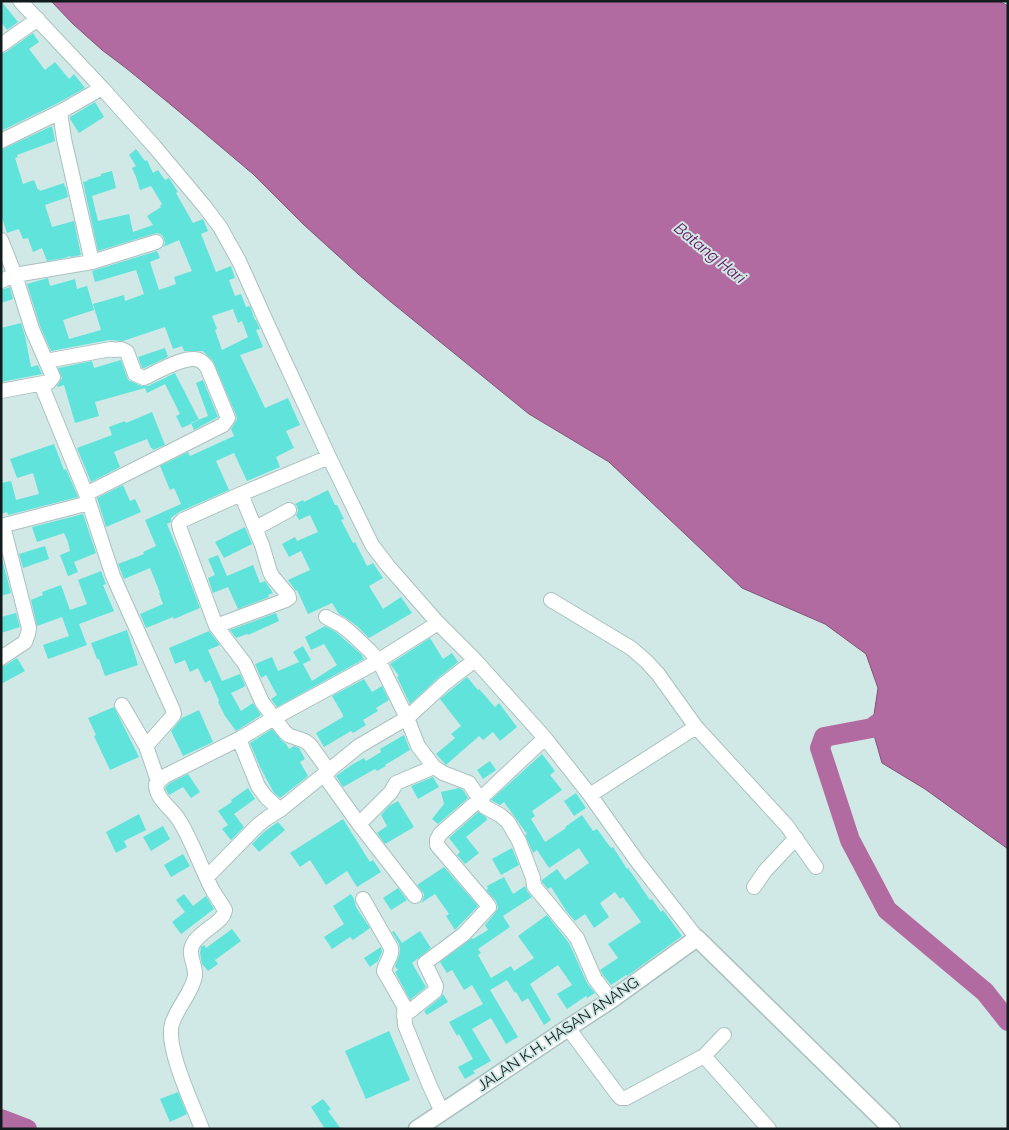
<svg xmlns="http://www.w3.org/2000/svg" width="1009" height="1130" font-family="Raleway,sans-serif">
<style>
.water{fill:#b26ba1;stroke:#825379}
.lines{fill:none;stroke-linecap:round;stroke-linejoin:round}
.river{stroke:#b26ba1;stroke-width:20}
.building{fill:#60e3db;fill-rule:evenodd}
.minor-casing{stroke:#a9c1bf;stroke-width:16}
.major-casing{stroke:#a9c1bf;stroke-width:19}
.minor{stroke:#fff;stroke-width:14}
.major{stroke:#fff;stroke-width:16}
.labels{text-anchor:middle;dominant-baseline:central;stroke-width:4;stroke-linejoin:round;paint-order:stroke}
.street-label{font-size:15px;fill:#121b1b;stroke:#d0e9e6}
.water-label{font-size:16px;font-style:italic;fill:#670d58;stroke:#d0e9e6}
</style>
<rect width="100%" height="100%" fill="#d0e9e6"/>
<path class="water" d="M51 1H999L1008 6V849L925 789 882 763 872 728 878 688 866 654 825 624 742 588 609 462 529 414 391 302 358 274 303 224 253 174 176 109 126 68 102 50 73 24Z"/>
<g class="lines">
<path class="river" d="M894 711 872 728 824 737 820 748 850 840 887 910 985 992 1008 1021
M1 1119 27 1129"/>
</g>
<path class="building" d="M1 1 18 22 7 30 1 22Z
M33 33 39 42 29 49 45 70 55 62 69 79 74 74 85 88 56 104 1 131V54L6 52Z
M95 102 104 117 79 133 70 119V117Z
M52 126 55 141 17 155 18 157 15 158 23 184 34 180 38 190 39 189 40 191 64 183 65 187H66L68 197 45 205 52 227 74 221 81 255 71 257 70 256 64 258 47 261 42 248 33 252 28 238 23 239 19 229 7 233 1 215V150Z
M136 149 145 161 147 160 153 173 158 170 165 180 169 178 178 192 176 193 193 223 203 219 208 231 201 234 216 272 231 266 235 278 229 280 235 296 241 294 246 307 250 306 255 320H256L260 329 256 330 263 347 240 355 265 408 288 398 300 425 286 431 294 448 276 457 280 467 247 481 234 453 216 461 229 490 179 512 171 518V522L167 524 183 563 200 608 174 619 173 617 146 628 140 614 163 604 159 593H160L150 568 124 579 118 564 144 554 143 552 156 546 145 520 181 504 174 488 170 490 160 466 188 452 190 456 234 436 231 429 237 419 236 415 213 361 203 351H184L182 346 173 349 165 327 123 341 109 340 51 351 40 326 27 284 48 278 50 286 75 279 77 289 87 286 94 310 63 320 69 339 101 330 93 304 124 295 125 301 144 294 136 270 95 282 92 271 157 251 160 258 150 262 159 290 176 284 174 277 192 271 179 240 163 247 165 243 164 239 162 235 157 233 153 234 98 251 83 182 88 181 87 180 101 176V174L112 171 116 188 92 196 98 221 129 214 133 232 153 225 147 216 161 207 160 206 162 204 151 186 140 190 136 177 132 168 136 166 129 155ZM233 309 238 323 242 321 248 337 222 350 215 330 217 329 212 316Z
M10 287 13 299 1 303V290Z
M21 323 25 336 31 367 38 365 42 374 1 382V328Z
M165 348 168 357 144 368H142L138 357Z
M121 360 128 380 141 386H148L175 373 199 420 182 428 176 416 180 414 165 384 147 393 145 388 95 402 99 416 75 423 64 385 58 387 57 386 62 378 58 368 92 361 94 368Z
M203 380 218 417 194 430 191 423 208 416 196 383Z
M152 412 165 445 153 450 152 448H151L147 439 114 452 120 467 91 482 77 448 112 435 109 427 125 421 126 423Z
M54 444 64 470 66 469 78 497 8 515 7 512 1 514V483L11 481 16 500 39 494 33 473 17 478 10 459Z
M123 485 130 501 135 499 141 512 106 527 97 498Z
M328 490 335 505H337L344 519 341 520 353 543 355 542 367 566 373 563 383 578 369 586 383 609 401 597 412 613 369 638 357 626 346 618 339 614 332 603 308 614 297 590 296 591 288 580 310 570 301 551 289 557 282 544 295 537 297 541 318 532 310 515 299 520 296 515 298 511 297 506 295 504 303 500 304 502Z
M83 514 96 553 74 562 78 572 68 576 60 555 70 551 68 542 64 533 37 542 32 527Z
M245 527 252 544 224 558 215 542Z
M45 546 49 559 23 568 19 554Z
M1 555 11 593 1 596Z
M218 555 227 576 253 565 260 583 265 581 273 593 268 595 269 597 238 609 228 587 213 593 208 578 215 575 208 559Z
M101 571 106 584 103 585 114 611 79 624 87 645 48 659 43 645 69 636 62 617 37 626 31 600 43 595 42 592 61 585 70 610 87 604 78 580Z
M16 613 20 627 1 633V617Z
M276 613 279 621 248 635 247 634 236 638 230 630Z
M325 626 336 632 345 640 361 654 364 659 277 707 271 699 277 695 266 675 261 678 255 664 272 657 278 671 299 662 293 652 303 646 311 660 303 664 312 681 337 665 324 644 311 650 305 637Z
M127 630 138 665 105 676 99 659H97L91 643Z
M209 631 220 645 208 650 222 681 240 674 245 685 244 687 231 693 241 711 253 703 261 715 236 731 225 716 218 702 219 701 210 680 205 683 198 668 190 672 185 660 175 664 169 648Z
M430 638 443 659 452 653 458 662 438 678 410 704 397 677 399 676 390 664Z
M17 658 25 671 1 684V667L6 665Z
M467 677 478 690 479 689 495 707 499 703 517 727 500 741 493 732 483 740 479 736 446 765 436 754 455 738 451 734 461 726 440 699Z
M364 679 372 692 382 686 389 700 376 708 378 711 363 720 366 725 353 733 351 731 324 747 316 733 343 717V715L332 696Z
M114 707 139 757 110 770 94 736 96 735 88 718Z
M199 710 213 742 183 756 171 731 182 718Z
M272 729 282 741 286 744 289 749 294 746 299 748 305 759 300 762 308 776 280 798 274 793 260 767 250 743Z
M404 735 410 750 385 765 386 766 377 771 375 769 343 787 336 776 353 764 364 758 366 761 381 752 380 749Z
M542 754 555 771 550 775 562 790 532 811 535 816 531 819 545 842 566 828 565 827 582 815 593 831 597 829 611 848 613 847 627 869 628 868 650 900 652 899 661 912 663 910 682 936 627 976 626 975 611 985 603 975 600 970 618 958 608 944 641 922 623 897 620 899 615 892 600 903 609 917 594 928 585 914 575 921 567 912 551 887 548 889 542 882V880L557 869 565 880 589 863 579 848 549 868 537 850 533 853 525 835 527 834 504 802 500 805 491 800Z
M490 761 496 770 483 779 477 770Z
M188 774 200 792 191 798 183 787 169 795 165 788 170 783Z
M433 777 439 787 418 799 411 786Z
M248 788 255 799 234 814 244 827 231 840 222 829 228 825 218 811 232 802 231 800Z
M459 788 463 790 468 798 438 824 432 819 444 804 441 792Z
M576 793 586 808 574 816 564 801Z
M398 801 414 827 385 844 377 833 387 826 381 815 389 806Z
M478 812 486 817 487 820 466 837 479 853 465 864 457 855 460 852 449 838Z
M139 814 146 830 124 841 127 847 116 853 106 832Z
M343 819 370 862 373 860 381 872 357 887 347 871 326 885 310 860 300 867 290 853Z
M278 822 285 830 259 852 252 844 264 832Z
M163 826 170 839 151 851 143 837Z
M512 848 519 865 501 875 492 859Z
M183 854 190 866 171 877 164 865Z
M444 867 478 906 455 930 446 916 449 914 435 894 421 903 423 899 424 894 417 885Z
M504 877 513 894 525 886 527 891 532 897 503 916 510 927 478 949 481 953 478 955 491 978 511 966 514 971 534 958 518 936 547 915 569 943 587 983 595 993 587 998 586 996 567 1009 557 994 572 985 558 965 530 984 551 1020 544 1025 528 998 522 1002 516 992 515 993 507 980 490 990 518 1037 506 1044 491 1018 472 1029 491 1061 473 1071 475 1073 465 1079 458 1067 473 1059 459 1034 457 1036 449 1022 483 1004 472 985 464 990 452 970 447 973 440 962 472 938 473 939 488 930 485 925 495 913 498 908 496 901 486 890 488 889 487 886Z
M398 888 407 900 391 910 383 898Z
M184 894 193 906 206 896 214 909 181 934 172 922 185 912 176 900Z
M351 894 354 899 356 907 370 928 353 940 350 937 332 949 324 937 344 924 333 906Z
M232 929 241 941 215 960 218 964 208 971 202 964 200 953 201 947 204 945 206 948Z
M394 931 402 943 420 931 431 948 412 963 426 987 410 1000 395 972 398 970 395 966 399 956 400 950 399 944 392 932Z
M381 947 382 952 378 961 370 967 364 958Z
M443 994 448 1002 427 1015 424 1011 440 998Z
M389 1031 410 1080 366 1099 345 1051Z
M178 1092 187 1114 170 1122 160 1099Z
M323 1099 331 1109 328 1111 341 1129H325L311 1107Z"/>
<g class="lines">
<g class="minor-casing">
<path id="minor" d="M20 1 102 88 154 146 205 207 220 227 239 261 266 321 329 457 372 545 388 566 438 623 475 660 545 738 590 795 637 861 697 938
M1 45 38 19
M60 112 64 139 92 262
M1 141 60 112 102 88
M1 240 15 275 1 281
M46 361 111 349 114 350 121 349 127 352 135 374 144 378C157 372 188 353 201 361 204 363 205 365 207 367L228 418 223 425 86 494
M41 384 86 494 113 576 173 710 174 714 171 718 146 746
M1 391 49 382 53 377 32 329 15 275 92 262 156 242
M1 526 89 503
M256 528 289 510
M551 600 631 648 646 661 658 674 696 727
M326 617 341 625 351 633 370 651 379 661 407 718 418 746 434 767 443 773 469 783 485 807 500 815 508 822 519 841 533 878 534 886 577 938 595 979 611 1000
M216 626 286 600 289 598 288 595 272 576 270 572 262 545 241 494
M1 658 25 642 28 634 29 628 3 526
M122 705 146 746 158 781
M239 739 258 786 266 797 280 810
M329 771 310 745 305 741 288 735 284 731 262 702 245 664 216 626 180 529 179 524 183 520 241 494 329 457
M324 775 359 824 415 896
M590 795 696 727 787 826 816 867
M359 824 391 792 396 783 434 767
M207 877 258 825 267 818 280 810 359 746 407 718 444 684 475 660
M754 887 765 871 796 838
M363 899 391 948C393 956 385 963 384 971L404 1006 405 1025 429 1084 442 1112
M404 1016 435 991 436 986 425 963 464 934 489 907 488 905 437 845V840L440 834 480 799 545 738
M568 1028 618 1095 621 1098H626L704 1056 769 1129
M704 1056 724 1035
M202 1129C193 1105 165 1047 172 1024 177 1007 192 993 195 976 196 966 188 955 192 946 196 936 209 929 217 922 218 921 221 919 222 917 224 915 224 913 225 910 220 901 213 893 209 883 199 862 191 839 179 820 171 807 156 800 156 784L165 776 239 739 274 718 373 664 438 623"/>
</g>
<g class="major-casing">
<path id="major" d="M417 1129 568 1028 611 1000 697 938 892 1129"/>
</g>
<use href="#minor" class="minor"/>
<use href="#major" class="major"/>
</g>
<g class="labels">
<g class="street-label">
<text transform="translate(558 1034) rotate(-34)">JALAN K.H. HASAN ANANG</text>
</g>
<g class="water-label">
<text transform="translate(710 253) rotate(39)">Batang Hari</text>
</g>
</g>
<rect width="1009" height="1130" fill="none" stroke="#121b1b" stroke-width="5"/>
</svg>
